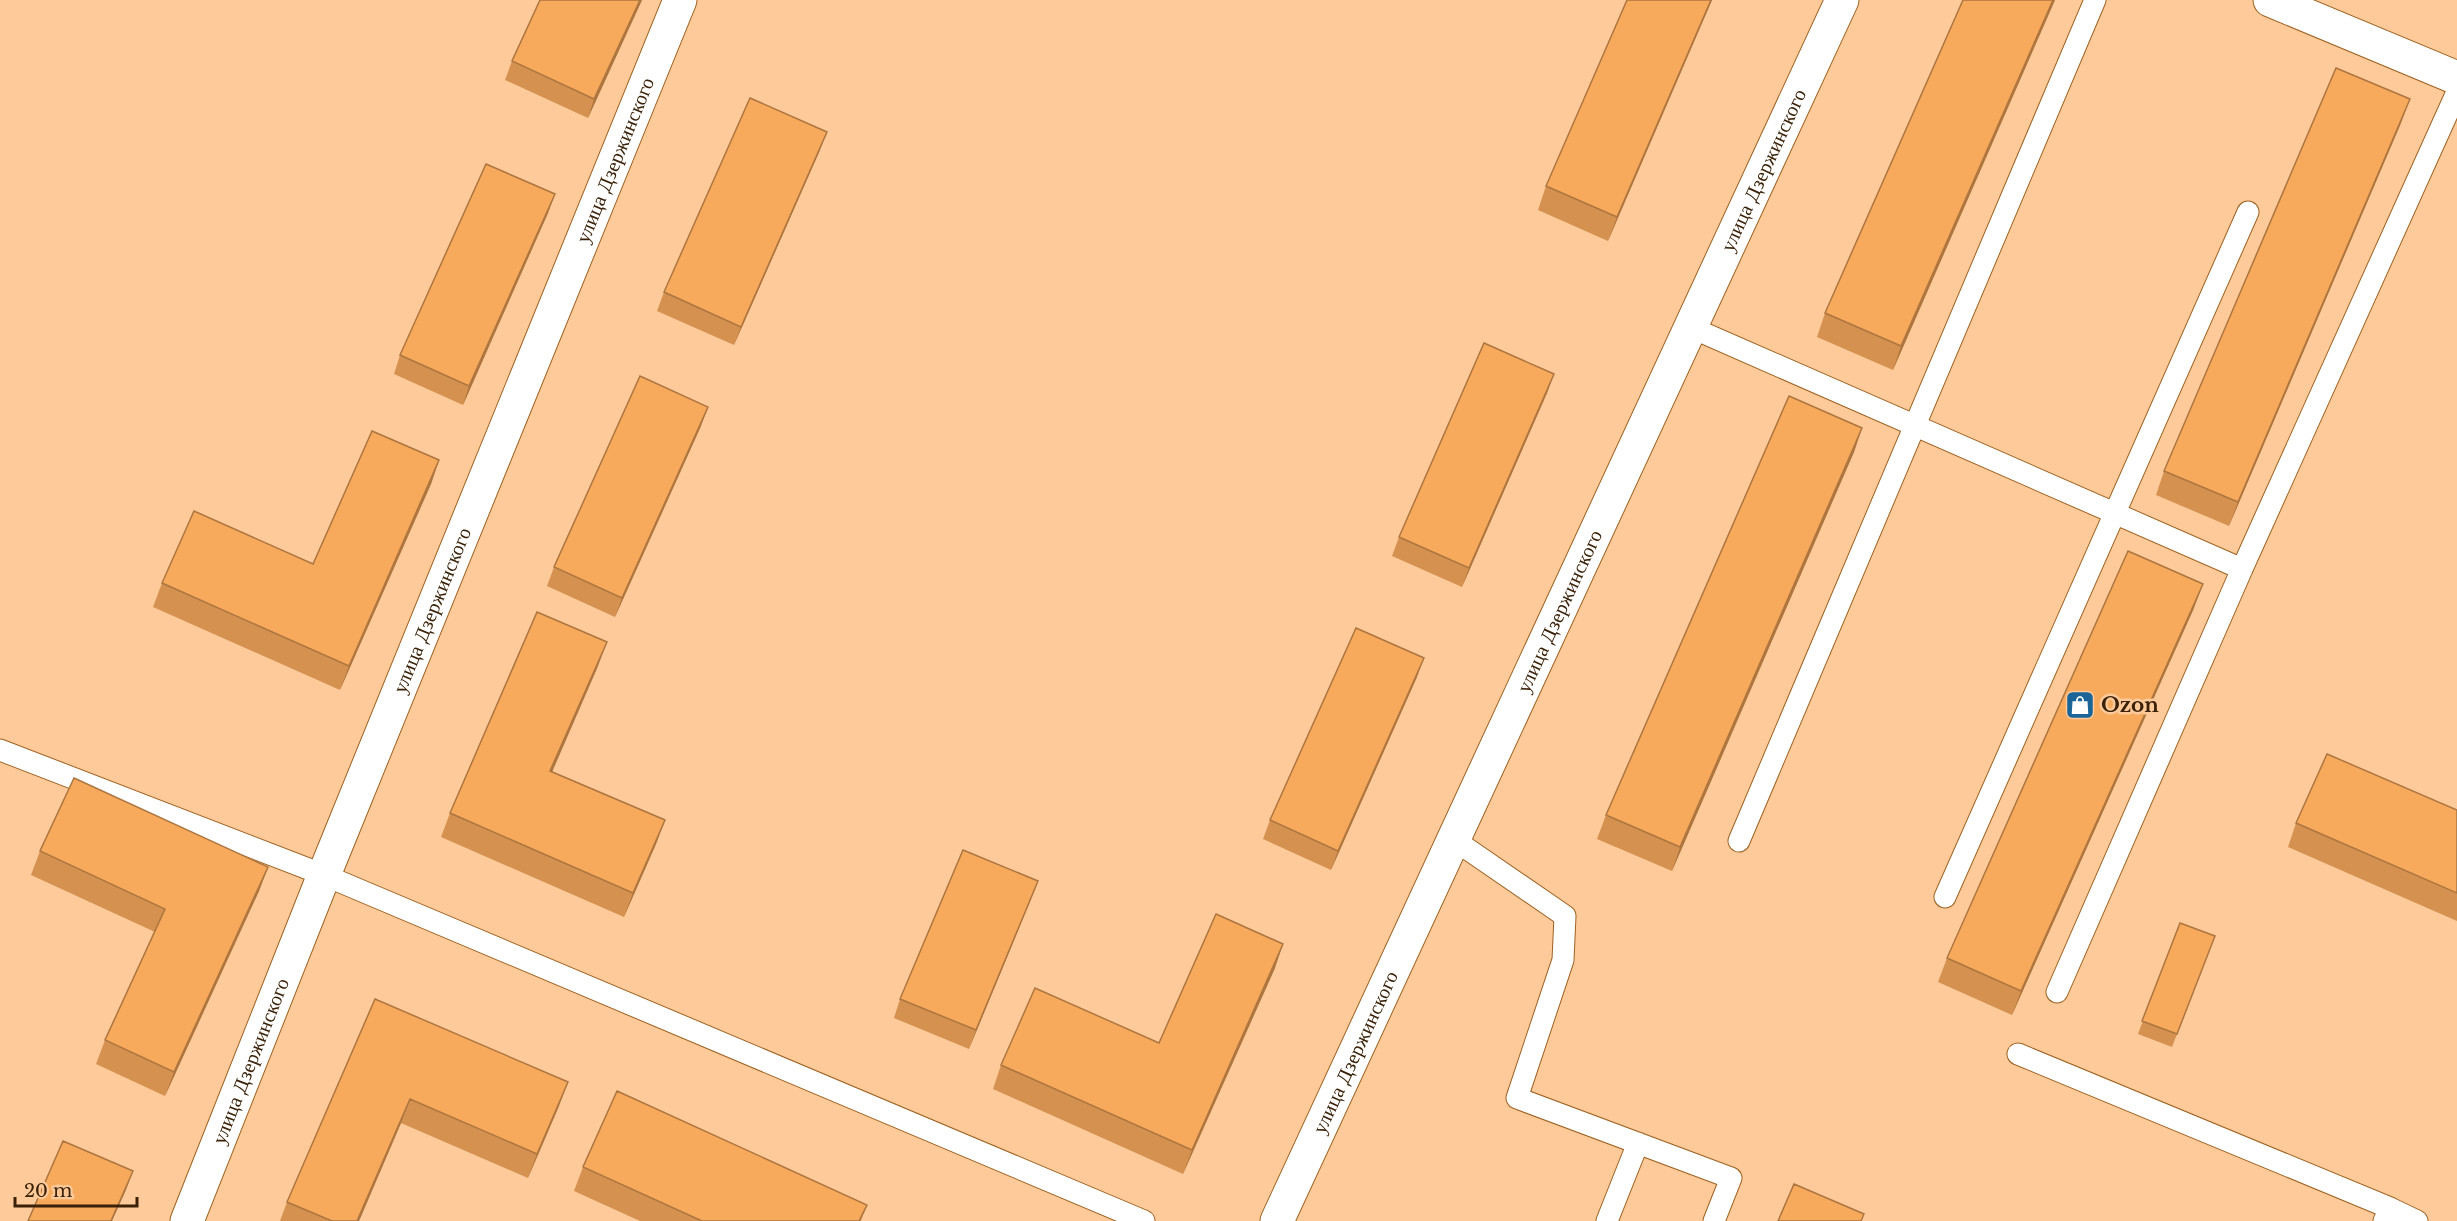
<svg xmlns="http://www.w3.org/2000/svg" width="2457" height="1221" font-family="'Libre Baskerville',serif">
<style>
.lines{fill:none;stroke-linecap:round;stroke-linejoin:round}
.lane-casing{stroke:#9d6221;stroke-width:23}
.street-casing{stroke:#9d6221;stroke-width:35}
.lane{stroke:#fff;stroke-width:21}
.street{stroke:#fff;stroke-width:33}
.wall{fill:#d4914f}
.shaded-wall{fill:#ad7640}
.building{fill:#f7a95c;stroke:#ad7640;stroke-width:1.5}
.labels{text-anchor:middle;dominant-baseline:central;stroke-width:5;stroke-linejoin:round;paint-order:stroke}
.street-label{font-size:20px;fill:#3a2107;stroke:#ffca9a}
.poi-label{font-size:20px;font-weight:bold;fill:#3a2107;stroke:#ffca9a;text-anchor:start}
</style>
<rect width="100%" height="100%" fill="#ffca9a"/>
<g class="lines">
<g class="lane-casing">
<path id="lane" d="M1690 327 2242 569 2457 92
M0 750 324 875 1144 1221
M1453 839 1565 916 1563 960 1517 1098 1731 1178 1714 1221
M1739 841 2095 0
M1945 897 2248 212
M2057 992 2242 569
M2018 1054 2390 1208 2384 1221
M2390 1208 2417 1221
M1607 1221 1638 1143"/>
</g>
<g class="street-casing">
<g id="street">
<path d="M2270 0 2457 78"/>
<path id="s1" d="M187 1221 324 875 680 0"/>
<path id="s2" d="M1277 1221 1842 0"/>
</g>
</g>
<use href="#lane" class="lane"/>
<use href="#street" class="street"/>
</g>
<path class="wall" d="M642 0 588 118 505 80 512 61Z
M1712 0 1608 241 1538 210 1546 186Z
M2055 0 1893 370 1817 337 1825 313Z
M2401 123 2229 526 2156 495 2164 471Z
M820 150 734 345 657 311 664 292Z
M555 194 548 213 463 405 394 374 400 355Z
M1554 374 1547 393 1462 587 1392 556 1399 537Z
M701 426 615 617 547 586 554 567Z
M1862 428 1854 452 1672 871 1597 839 1606 815Z
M439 460 431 484 340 690 153 607 162 583 313 564Z
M2194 608 2012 1015 1938 982 1947 958Z
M598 666 552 772 665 820 656 844 624 917 441 837 450 813Z
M1417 677 1331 870 1263 839 1270 820Z
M2457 810V921L2288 847 2296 823Z
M40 851 268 867 259 891 165 1096 96 1064 105 1040 155 932 31 875Z
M1031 899 969 1049 894 1018 900 999Z
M2180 923 2215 936 2172 1047 2138 1034Z
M1275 968 1183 1174 993 1089 1001 1065 1159 1043Z
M375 999 559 1106 528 1178 401 1123 359 1221H280L287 1202Z
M583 1167 867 1205 861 1221H640L574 1191Z"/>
<path class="shaded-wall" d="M640 0H642L588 118 594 99Z
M1711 0H1712L1608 241 1617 217Z
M2053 0H2055L1893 370 1901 346Z
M2410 99 2401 123 2229 526 2238 502Z
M827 132 820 150 734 345 741 327Z
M555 194 548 213 463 405 469 386Z
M1554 374 1547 393 1462 587 1469 568Z
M708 407 701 426 615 617 622 598Z
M1862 428 1854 452 1672 871 1680 847Z
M439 460 431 484 340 690 349 666Z
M2203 584 2194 608 2012 1015 2021 991Z
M607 642 598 666 542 795 550 771Z
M1424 658 1417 677 1331 870 1338 851Z
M665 820 656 844 624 917 633 893Z
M268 867 259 891 165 1096 174 1072Z
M1038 881 1031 899 969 1049 976 1030Z
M1283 944 1275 968 1183 1174 1192 1150Z
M568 1082 559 1106 528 1178 537 1154Z
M410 1099 401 1123 359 1221H357Z
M133 1171 126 1190 112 1221H111Z"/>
<path class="building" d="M540 0H640L594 99 512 61Z
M1627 0H1711L1617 217 1546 186Z
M1963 0H2053L1901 346 1825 313Z
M2336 68 2410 99 2238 502 2164 471Z
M750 98 827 132 741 327 664 292Z
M486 164 555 194 469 386 400 355Z
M1484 343 1554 374 1469 568 1399 537Z
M640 376 708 407 622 598 554 567Z
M1789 396 1862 428 1680 847 1606 815Z
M372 431 439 460 349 666 162 583 194 511 313 564Z
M2128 551 2203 584 2021 991 1947 958Z
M537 612 607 642 550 771 665 820 633 893 450 813Z
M1356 628 1424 658 1338 851 1270 820Z
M2327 754 2457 810V893L2296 823Z
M74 778 268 867 174 1072 105 1040 165 909 40 851Z
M963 850 1038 881 976 1030 900 999Z
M1216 914 1283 944 1192 1150 1001 1065 1035 988 1159 1043Z
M2180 923 2215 936 2177 1034 2142 1021Z
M375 999 568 1082 537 1154 410 1099 357 1221H332L287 1202Z
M617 1091 867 1205 859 1221H702L583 1167Z
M63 1141 133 1171 111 1221H28Z
M1794 1184 1864 1214 1861 1221H1778Z"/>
<defs>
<g id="shop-square" transform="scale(1.5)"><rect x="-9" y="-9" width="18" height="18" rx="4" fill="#196598" stroke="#ffca9a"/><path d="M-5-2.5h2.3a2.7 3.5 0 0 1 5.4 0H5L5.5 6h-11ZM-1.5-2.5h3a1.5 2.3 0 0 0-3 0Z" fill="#fff"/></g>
</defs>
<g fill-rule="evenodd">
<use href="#shop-square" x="2080" y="705"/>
</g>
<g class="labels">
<g class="street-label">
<text stroke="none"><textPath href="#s1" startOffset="1144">улица Дзержинского</textPath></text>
<text stroke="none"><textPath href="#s2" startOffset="1158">улица Дзержинского</textPath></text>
<text stroke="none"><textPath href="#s1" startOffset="658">улица Дзержинского</textPath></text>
<text stroke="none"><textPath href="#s2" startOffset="672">улица Дзержинского</textPath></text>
<text stroke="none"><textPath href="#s2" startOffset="186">улица Дзержинского</textPath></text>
<text stroke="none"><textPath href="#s1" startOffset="172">улица Дзержинского</textPath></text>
</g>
<g class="poi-label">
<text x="2101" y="705">Ozon</text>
</g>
</g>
<path d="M15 1197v9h122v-9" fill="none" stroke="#3a2107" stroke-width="3"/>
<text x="24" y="1197" font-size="18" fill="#3a2107" stroke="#ffca9a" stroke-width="4.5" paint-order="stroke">20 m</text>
</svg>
